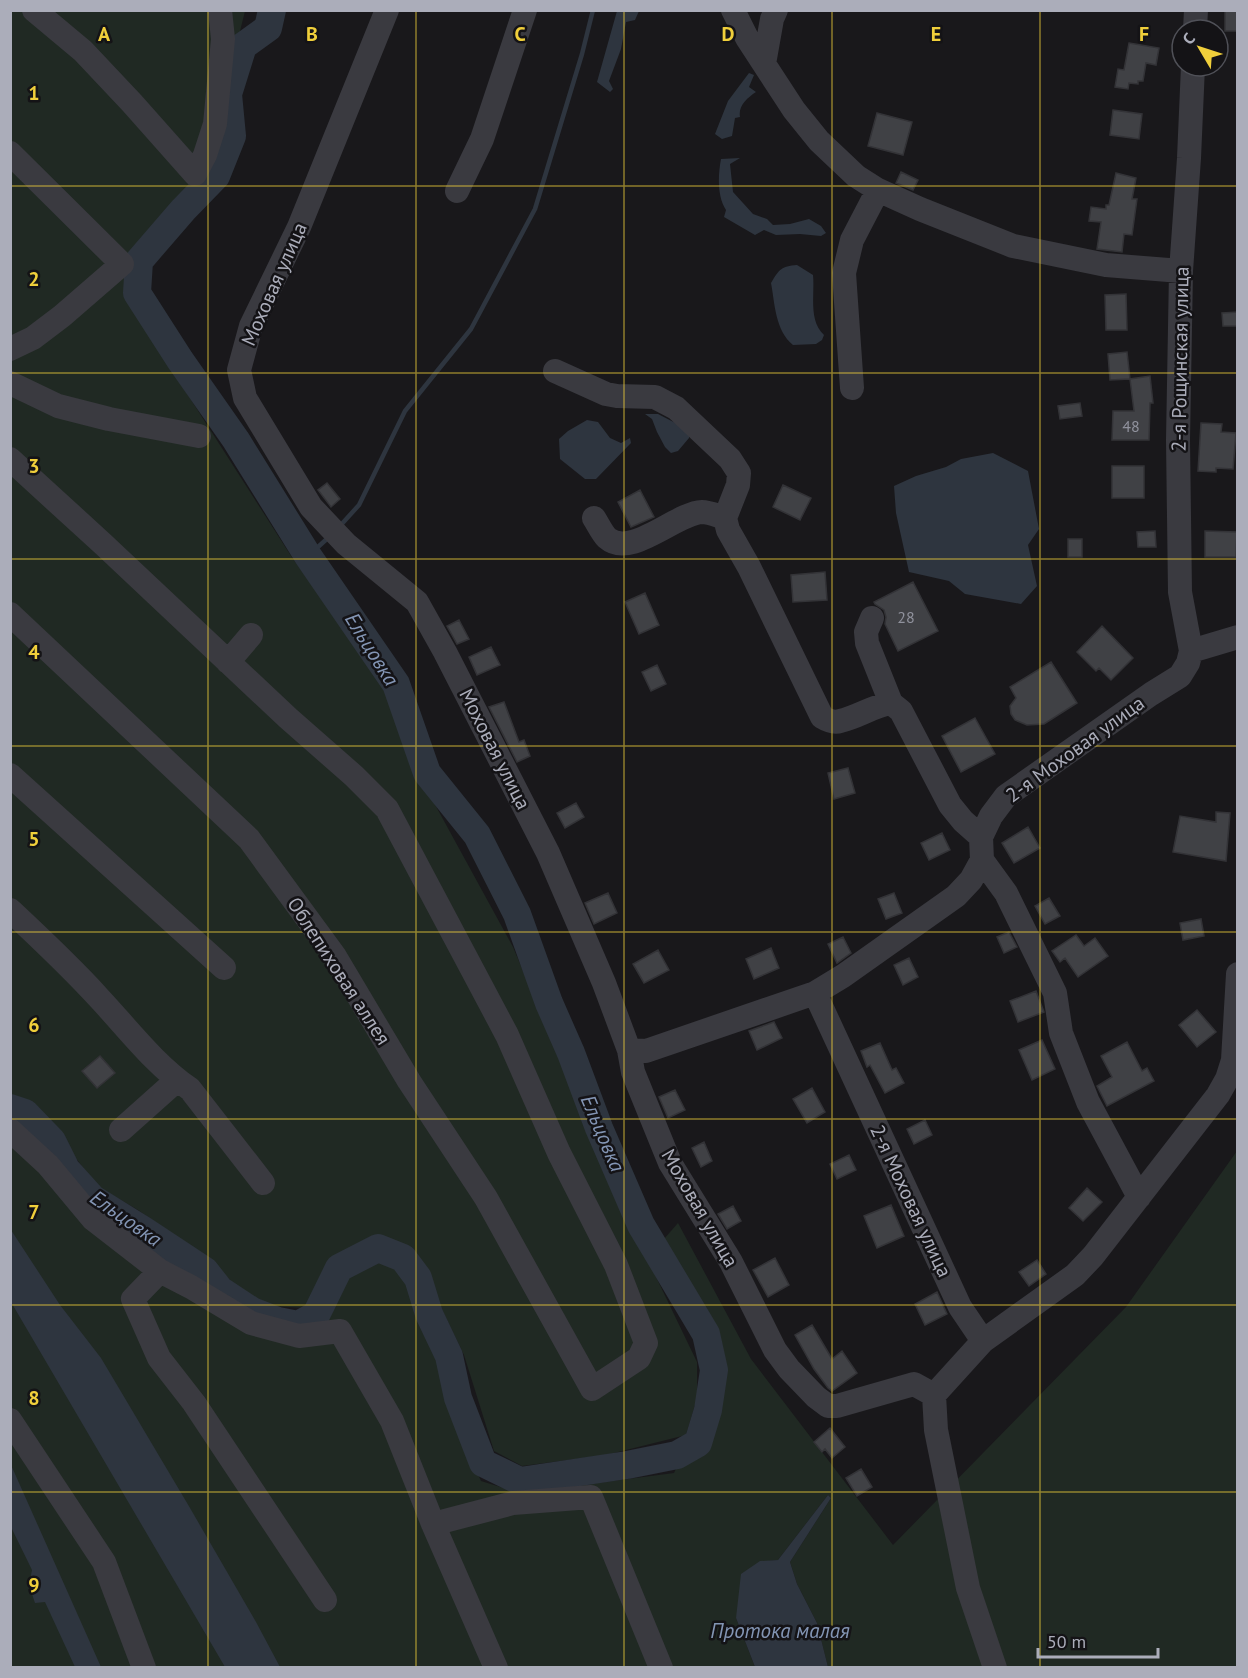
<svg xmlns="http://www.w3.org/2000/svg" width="1248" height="1678" font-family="'PT Sans',sans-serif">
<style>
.green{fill:#202923}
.water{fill:#2e353f}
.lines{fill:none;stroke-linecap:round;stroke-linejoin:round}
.stream{stroke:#2e353f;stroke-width:4.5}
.river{stroke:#2e353f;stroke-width:28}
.building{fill:#404145;stroke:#333337;stroke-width:1.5}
.minor{stroke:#3a3a40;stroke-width:24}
.grid{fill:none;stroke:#f0cf3b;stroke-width:1.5;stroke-opacity:0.55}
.labels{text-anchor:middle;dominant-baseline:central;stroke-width:5;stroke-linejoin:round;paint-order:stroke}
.number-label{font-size:16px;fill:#90929d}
.street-label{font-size:20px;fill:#abadba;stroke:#141316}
.water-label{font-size:21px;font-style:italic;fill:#8395b4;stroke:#141316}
.grid-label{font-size:20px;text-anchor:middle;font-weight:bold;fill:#f0cf3b;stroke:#141316;stroke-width:5;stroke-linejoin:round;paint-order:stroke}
</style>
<rect width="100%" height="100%" fill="#19181b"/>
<path class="green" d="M10 11H245L234 55 196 182 130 256 127 300 293 559 383 681 415 768 513 947 618 1198 697 1362V1398L686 1435 606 1455 522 1466 494 1451 464 1355 412 1248 372 1237 328 1262 307 1308 270 1306 236 1286 209 1259 138 1210 97 1186 56 1132 33 1105 11 1096Z
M10 1123 87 1201 139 1240 209 1290 283 1329 324 1323 347 1275 380 1258 398 1263 410 1282 418 1310 442 1375 458 1430 481 1481 520 1493 674 1473 702 1412V1334L664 1239 678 1223 751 1359 893 1545 1126 1307 1237 1151V1667H828L817 1623 797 1584 790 1562 831 1498 828 1495 778 1560 760 1562 736 1618 755 1667H11Z"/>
<path class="water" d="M617 11H639L635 20 626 22 621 49 609 81 613 89 610 92 597 82Z
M749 73 754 75 749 87 756 92C747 98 738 106 740 117L735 118 732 136 722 139 715 134 728 101Z
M740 158 730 164 733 192 753 214 767 219 773 225 790 224 809 219 821 226 826 233 821 236 800 234 776 235 764 230 755 235 724 217 726 210C717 196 718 175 721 159Z
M797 265 813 275C815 294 808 320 824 335L822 340 816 344 793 345C775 330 775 304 771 283 779 270 781 266 797 265Z
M645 414H658L689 430V438L678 451 671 453 665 447 657 432 652 419Z
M587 420 598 422 610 438 621 443 630 438 631 443 596 479H585L560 459 559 439 568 431Z
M993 453 1028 471 1039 529 1028 545 1037 586 1021 604 965 594 949 581 909 572 896 513 894 486 916 476 946 467 961 459Z
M11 1230 60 1305 101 1358 190 1508 256 1622 280 1667H225L11 1302Z
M11 1465 101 1667H75L45 1602 35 1603 29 1585 32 1570 11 1527Z
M828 1495 831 1498 790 1562 797 1584 817 1623 828 1667H755L736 1618 741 1574 760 1561 778 1560Z"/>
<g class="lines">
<path class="stream" d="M339 527 359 505 405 411 471 329 535 209 582 54 593 10
M308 556 329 537"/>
<path class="river" d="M10 1108 25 1113 52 1141 66 1169 93 1199 143 1230 205 1271 220 1290 252 1311 278 1321 298 1325 316 1315 339 1268 378 1248 403 1258 418 1278 429 1314 449 1356 458 1398 483 1463 520 1481 627 1465 677 1455 698 1443 708 1410 714 1370 706 1334 641 1225 599 1128 571 1053 549 1003 517 914 477 835 427 773 396 684 308 556 236 440 180 360 137 293 139 261 183 210 216 176 232 136 228 94 243 46 268 28 272 10"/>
</g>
<path class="building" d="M1225 10H1238V31H1225Z
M1129 43 1159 48 1156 65 1146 63 1143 81H1138V84L1129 83 1128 89 1115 87 1118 69 1124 70Z
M1113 110 1142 114 1139 139 1110 135Z
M877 113 912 122 903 155 868 146Z
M901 172 918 180 913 190 896 183Z
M1116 173 1136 178 1132 199H1137L1132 235 1124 234 1122 252 1097 249 1101 222 1089 221 1091 207 1106 209V205H1109Z
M1126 294 1127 330H1106L1105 295Z
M1238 312V326H1223L1222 313Z
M1127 352 1130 379 1110 380 1108 354Z
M1150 376 1153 403H1150L1149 440H1112L1113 411H1134L1130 379Z
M1080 403 1082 416 1060 419 1058 406Z
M1201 423 1222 424 1221 432 1236 433 1233 469 1216 468V472L1198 471Z
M1112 466H1144V498H1112Z
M327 483 340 499 331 507 318 490Z
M783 485 811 498 800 520 773 507Z
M640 490 654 517 631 527 618 502Z
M1155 531 1156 547H1138L1137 532Z
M1205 531 1237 532 1236 557H1205Z
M1068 539H1082V557H1068Z
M825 572 827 600 793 602 791 575Z
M913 582 938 631 898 651 885 624 886 617 884 610 875 604 874 602Z
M645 593 659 625 639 634 625 602Z
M459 620 469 639 457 644 447 626Z
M1102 626 1133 658 1111 680 1099 668 1096 671 1077 652Z
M491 647 500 665 477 675 469 657Z
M1051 662 1077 703 1044 724 1027 725 1015 720 1011 714 1010 706 1016 698 1010 687Z
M657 665 666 684 651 691 642 672Z
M504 702 519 742 524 740 530 756 517 762 489 707Z
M975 718 995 754 961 772 942 736Z
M848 768 855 793 834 799 828 773Z
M576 803 584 817 565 828 557 813Z
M1216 812 1230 813 1226 861 1173 852 1180 816 1216 822Z
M1028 827 1040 848 1014 863 1002 843Z
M942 833 950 850 929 860 921 843Z
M608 893 617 913 594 924 585 903Z
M894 893 902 913 886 919 878 899Z
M1049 898 1060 916 1045 924 1035 906Z
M1201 919 1204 936 1183 940 1180 923Z
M1009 932 1017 947 1004 953 997 937Z
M1076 935 1084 946 1095 938 1108 956 1078 977 1065 958 1060 962 1052 951Z
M843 937 851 953 837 963 828 944Z
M771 948 779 968 754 979 746 959Z
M658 950 669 970 644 983 633 964Z
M909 958 918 977 903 985 894 965Z
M1036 991 1044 1012 1018 1022 1010 1001Z
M1197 1010 1216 1032 1197 1047 1179 1025Z
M774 1022 782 1038 757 1050 749 1031Z
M1042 1040 1055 1069 1032 1080 1019 1050Z
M1127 1042 1142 1071 1147 1068 1154 1081 1107 1106 1097 1086 1112 1077 1101 1056Z
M880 1043 892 1070 896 1068 904 1083 885 1093 870 1065 867 1067 861 1051Z
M100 1056 115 1073 97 1088 82 1071Z
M812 1088 825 1112 807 1123 793 1099Z
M675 1090 685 1110 668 1118 659 1097Z
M925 1120 932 1135 914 1144 907 1129Z
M704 1142 712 1161 701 1167 692 1148Z
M849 1155 856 1170 837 1179 830 1164Z
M1087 1188 1102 1202 1083 1221 1069 1208Z
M891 1205 904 1236 877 1248 864 1216Z
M733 1206 741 1221 727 1229 718 1214Z
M775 1258 789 1285 768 1297 753 1270Z
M1037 1260 1046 1274 1029 1286 1019 1272Z
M937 1292 947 1314 925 1325 915 1304Z
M812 1325 832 1359 842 1351 857 1373 832 1391 828 1388 814 1369 795 1335Z
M830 1428 845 1447 832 1458 825 1449 822 1452 814 1442Z
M861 1469 872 1487 857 1496 846 1478Z"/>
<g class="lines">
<path class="minor" d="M34 10 83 51 132 103 195 174 205 155 215 124 223 39 220 10
M387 10 299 227 251 326 239 370 245 398 311 507 346 544 417 602 445 652 548 853 604 983 629 1050 633 1072 670 1163 731 1262 775 1350 789 1369 816 1397 828 1406H837L914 1384 934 1395
M733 10 747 38 794 110 819 141 856 176 878 190 920 209 1013 246 1106 265 1181 271
M1195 30 1196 10
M764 64 772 19 776 10
M10 153 122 264 62 316 33 338 10 349
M457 191 482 139 525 10
M555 371 606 394 617 396 655 397 676 408 730 459 739 473 738 485 725 518 728 530 749 567 822 717C827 720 834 723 840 721 858 717 873 706 891 703L901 711 950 805 963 821 981 837
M10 383 58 406 109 419 199 436
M852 388 844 273 852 240 878 190
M10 459 103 544 288 718 354 776 387 809 507 1035 559 1153 616 1265 646 1343 639 1358 592 1389 486 1198 409 1081 334 955 249 839 10 614
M594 518C598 524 602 533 607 538 631 559 676 513 702 512 709 512 718 516 725 518
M872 618 866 632 867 643 891 703
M1191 651 1238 637
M228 662 251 635
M10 775 224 968
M982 860 1006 893 1055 993 1061 1033 1088 1102 1139 1197
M10 910C41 939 71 967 99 998 128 1029 155 1065 190 1089L263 1183
M815 993 960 1307 983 1341
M629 1050 646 1051 815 993 843 976 956 896 971 880 982 860 981 837 991 816 1006 796 1151 694 1180 676 1188 663 1191 651 1180 592 1178 440 1181 271 1189 158 1193 66
M10 1130 48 1165 93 1219 160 1271 191 1287 251 1323 299 1336 340 1331 392 1421 433 1524 496 1668
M121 1130 177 1080
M160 1271 133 1299 159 1358 194 1403 325 1600
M10 1420 104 1562 144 1668
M433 1524 513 1503 591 1497 661 1668
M995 1668 968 1588 936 1430 934 1395 983 1341 1075 1275 1093 1256 1218 1095 1227 1079 1233 1060 1238 974"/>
</g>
<path class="grid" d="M208 10V1668M416 10V1668M624 10V1668M832 10V1668M1040 10V1668M10 186H1238M10 373H1238M10 559H1238M10 746H1238M10 932H1238M10 1119H1238M10 1305H1238M10 1492H1238"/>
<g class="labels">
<g class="number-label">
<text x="1131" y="426">48</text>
<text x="906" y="617">28</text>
</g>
<g class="street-label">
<text transform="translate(274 284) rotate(-66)">Моховая улица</text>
<text transform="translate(1180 359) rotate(-89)">2-я Рощинская улица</text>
<text transform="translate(495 749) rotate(63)">Моховая улица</text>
<text transform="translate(1075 749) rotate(-36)">2-я Моховая улица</text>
<text transform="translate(339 971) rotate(57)">Облепиховая аллея</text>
<text transform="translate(911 1201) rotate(65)">2-я Моховая улица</text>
<text transform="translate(700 1208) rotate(60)">Моховая улица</text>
</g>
<g class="water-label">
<text transform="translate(372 649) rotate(58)">Ельцовка</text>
<text transform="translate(603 1133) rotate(67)">Ельцовка</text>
<text transform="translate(126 1218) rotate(35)">Ельцовка</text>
<text x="780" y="1630">Протока малая</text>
</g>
</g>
<g class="grid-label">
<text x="104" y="41">A</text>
<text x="312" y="41">B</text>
<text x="520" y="41">C</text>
<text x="728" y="41">D</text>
<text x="936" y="41">E</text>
<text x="1144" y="41">F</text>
<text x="34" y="100">1</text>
<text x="34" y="286">2</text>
<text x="34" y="473">3</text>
<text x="34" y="659">4</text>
<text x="34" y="846">5</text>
<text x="34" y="1032">6</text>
<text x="34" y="1219">7</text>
<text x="34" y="1405">8</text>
<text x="34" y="1592">9</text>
</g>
<rect width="1248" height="1678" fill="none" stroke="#abadba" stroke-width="24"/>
<g transform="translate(1200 48) rotate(309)"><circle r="28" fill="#141316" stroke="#505158" stroke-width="1.5"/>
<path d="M0-4.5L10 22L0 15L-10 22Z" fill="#f0cf3b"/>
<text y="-9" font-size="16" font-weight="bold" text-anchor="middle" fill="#abadba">С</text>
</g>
<path d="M1038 1648v9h120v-9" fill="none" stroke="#abadba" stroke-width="3"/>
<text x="1047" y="1648" font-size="18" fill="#abadba" stroke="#141316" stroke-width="4.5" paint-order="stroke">50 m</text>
</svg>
